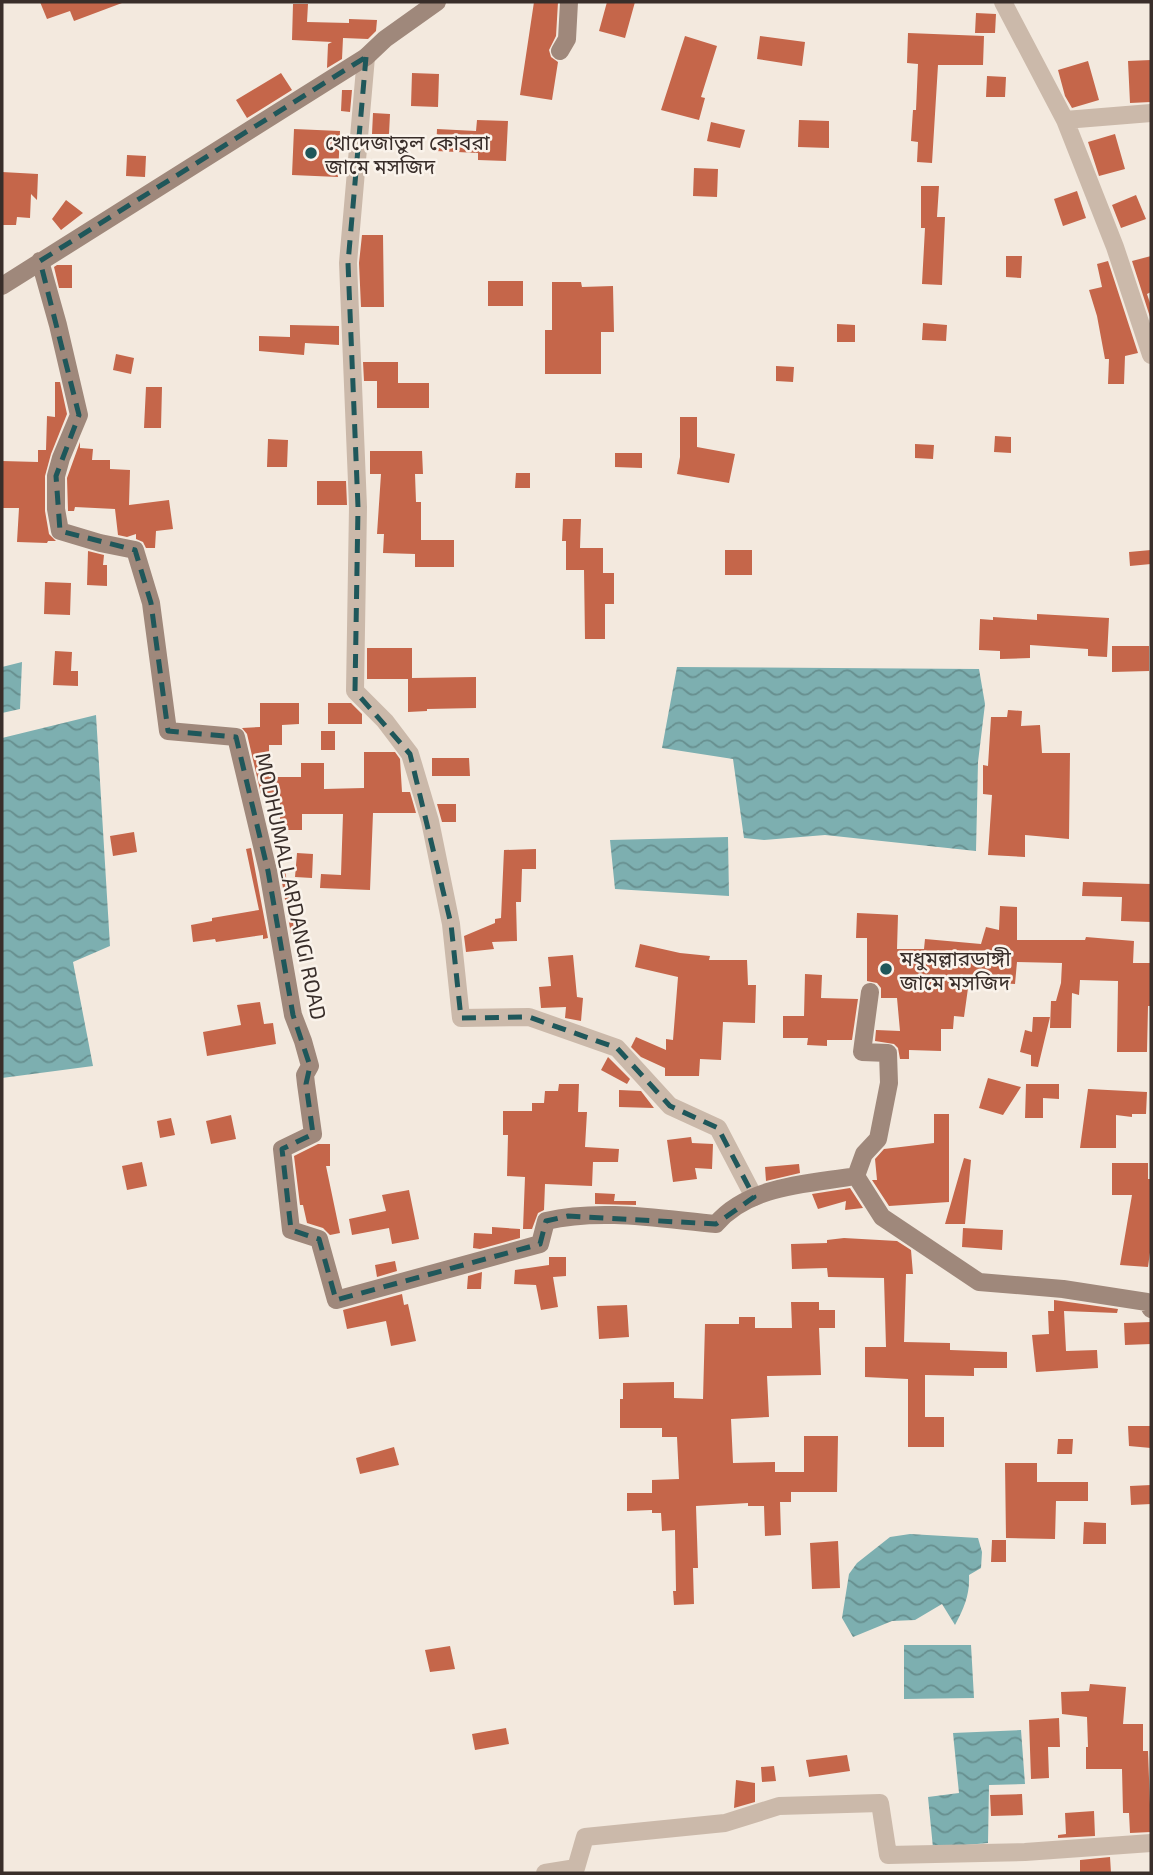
<svg xmlns="http://www.w3.org/2000/svg" width="1153" height="1875" font-family="'Exo 2','Noto Sans Bengali',sans-serif">
<style>
.water{fill:url(#water-waves)}
.building{fill:#c5664a}
.lines{fill:none;stroke-linecap:round;stroke-linejoin:round}
.street{stroke:#cbb9aa;stroke-width:18}
.secondary{stroke:#9f887b;stroke-width:18}
.marked{fill:none;stroke:#1f575a;stroke-width:5;stroke-dasharray:14 9;stroke-linejoin:round}
.poi-dot{fill:#1f575a;stroke:#faf3eb;stroke-width:2.5}
.labels{text-anchor:middle;dominant-baseline:central;stroke-width:5;stroke-linejoin:round;paint-order:stroke}
.poi-label{font-size:21px;fill:#392e2a;stroke:#faf3eb;text-anchor:start}
.street-label{font-size:21px;fill:#392e2a;stroke:#faf3eb}
</style>
<defs>
<pattern id="water-waves" width="16" height="10" patternUnits="userSpaceOnUse" patternTransform="scale(1.75)"><rect width="16" height="10" fill="#7dafb0"/><path d="M0 5q4-4 8 0t8 0" fill="none" stroke="#678f8f"/></pattern>
</defs>
<rect width="100%" height="100%" fill="#f3e9de"/>
<path class="water" d="M22 662 20 709 2 713V667Z
M677 667 979 669 985 704 978 762 976 851 825 835 764 840 744 838 733 759 662 748Z
M96 715 110 946 73 962 93 1066 2 1078V738Z
M728 837 729 896 615 889 610 840Z
M910 1534 978 1538 982 1552 981 1568 969 1575C970 1595 964 1608 955 1625L942 1604 915 1620 892 1621 853 1637 842 1618 849 1574 857 1563 890 1537Z
M971 1645 974 1698 904 1699V1645Z
M1021 1730 1025 1784 989 1785 988 1843 933 1848 928 1797 959 1793 953 1733Z"/>
<path class="building" d="M40 2H121L122 3 74 21 70 11 47 19Z
M534 2H558L556 36 549 50 551 57 558 62 552 100 520 95Z
M607 2H635L625 38 599 31Z
M293 4H308L307 22 349 23V19L377 20 376 31 368 39 343 38 342 59 327 68 328 44 332 42 292 40Z
M976 13 996 14 995 33H975Z
M908 33 984 36 983 65H938L932 163 917 162 918 142 911 141 913 110H916L918 64 907 63Z
M685 36 717 46 701 97 705 98 699 120 661 110Z
M760 36 805 42 802 66 757 59Z
M1151 60V102L1130 103 1128 61Z
M1088 61 1099 100 1072 108 1065 96 1058 70Z
M281 73 292 90 247 118 236 100Z
M412 73 439 74 438 107 411 106Z
M987 76 1006 77 1005 97H986Z
M342 90H352L350 112 341 111Z
M373 113 390 114 389 134H372Z
M477 120 508 121 506 161 478 160V153L436 151 437 129 476 131Z
M799 120 829 121V148L798 147Z
M711 122 745 130 740 148 707 141Z
M294 129 340 131 338 177 292 175Z
M1115 134 1125 169 1099 176 1088 142Z
M127 155 146 156 145 177 126 176Z
M694 168 718 169 717 197 693 196Z
M2 172 38 174 37 200 31 194 30 218 17 217 16 225H2Z
M921 186H939L937 217H945L942 285 922 284 925 228H921Z
M1077 191 1086 218 1063 226 1054 199Z
M1136 195 1146 219 1121 228 1112 205Z
M66 200 83 213 61 230 52 219Z
M362 235H383L384 307H361L359 263Z
M1006 256H1022L1021 278 1006 277Z
M1151 256V292L1147 294 1151 306V320L1132 261Z
M1108 261 1138 353 1125 356 1124 384H1108L1109 359H1105L1097 316 1089 290 1102 287 1097 264Z
M57 265H72V288H59L54 267Z
M488 281H523V306H488Z
M552 282H581L582 287 613 286 614 332H601V374H545V330H552Z
M923 323 947 325 946 341 922 340Z
M837 324 855 325V342H837Z
M290 325 339 326V345L305 343 304 355 259 351V336L290 337Z
M116 354 134 358 131 374 113 370Z
M363 362H398V383H429V408H377V381H364Z
M776 366 794 367 793 382 776 381Z
M55 382H60L67 414 51 454 45 476V511L49 534 56 541H48L47 543 17 542 19 508H3L2 461 38 462V450H46L47 416 55 417Z
M146 387H162L161 428H144Z
M680 417H697V447L735 454 729 483 677 474 680 457Z
M995 436 1011 437V453L994 452Z
M268 439 288 440 287 467H267Z
M80 442V448L93 449 92 460H110V469L130 470 129 505 169 500 173 529 156 531 155 548H146L143 542 136 539V534L127 537 118 535 115 509 75 507 74 511H68L67 478Z
M915 444 934 445 933 459 915 458Z
M370 451H422L423 474H415L416 502H421V540H454V567H415V554L383 553 384 534H377L381 474H370Z
M615 453H642V468L615 467Z
M516 473H530V488H515Z
M317 481H346L347 505H317Z
M563 519H581L580 548H603V573H614V604H605V639H585L584 570H566V541H562Z
M725 550H752V575H725Z
M1151 550V564L1130 566 1129 552Z
M88 551 104 555 103 565H107V586L87 585Z
M45 582 71 583 70 615 44 614Z
M1037 614 1109 618 1107 657 1088 656V649L1030 645V658L1000 659V651L979 650 980 619 993 620V617L1037 620Z
M1112 646H1149V671L1112 672Z
M367 648H412V678L476 677V708L427 709V711L408 712V679H367Z
M55 651 72 652 71 671H78V686L53 685Z
M260 703H299V724L282 725V745H269V777H301V763H324V789L364 788V752H395L400 759 402 792H410L416 813H373L370 890 320 888 321 874 341 875 343 814H302V830H280V794H261L247 734 242 728 260 727Z
M328 703H351L362 714V724H328Z
M1008 710 1022 711 1021 726 1040 725 1042 753H1070L1069 839 1025 835V857L988 855 992 795 983 794V765L988 766 991 717H1007Z
M321 731H335V750H321Z
M432 758H469L470 776H432Z
M437 804H456V822H442Z
M134 832 137 852 113 856 110 836Z
M251 848 268 938 263 939V935L216 942 215 939 193 942 191 925 212 921V918L259 910 246 849Z
M536 849V869H522L521 902H516L517 941 492 942 494 949 466 952 464 936 495 923V919L501 918 504 850Z
M297 853 313 854 312 878 295 877Z
M285 870 295 934H291L280 871Z
M1083 882 1151 884V922L1121 921 1122 897 1082 896Z
M1000 906 1017 907V940H1085L1086 937 1134 941 1133 963H1151V1006H1148L1147 1052H1117L1118 981 1080 980 1079 995 1072 993 1071 1028H1050L1051 1001H1056L1061 983 1062 963 1017 962 1015 984 969 981 964 1017 954 1016 953 1029H941V1051L909 1050V1059H900L898 1048 894 1044 875 1041 876 1030 900 1031 897 998H881V988L877 983 867 981V938H856L857 913 898 915 897 949H924L925 939 981 944 986 927 999 930Z
M640 944 680 953 710 956 709 960H747L748 985H756L755 1023 723 1022 721 1060 700 1059 699 1076H665V1068L641 1057 631 1047 636 1037 666 1050V1039L673 1040 678 977 635 967Z
M573 955 577 997 583 998 581 1021 565 1018 566 1007 541 1008 539 987 551 986 548 957Z
M805 974 822 975 821 998 858 999 852 1040H827V1046L807 1045 808 1038H783V1016H804Z
M260 1002 264 1024 273 1023 276 1044 207 1056 203 1032 241 1025 237 1005Z
M1033 1017H1050L1038 1067 1031 1066V1055L1020 1052 1025 1030 1032 1032Z
M608 1057 630 1079 627 1084 601 1070Z
M988 1078 1021 1087 1003 1115 979 1108Z
M559 1084H579L578 1112H587L585 1147 619 1149 618 1162H593L592 1186 545 1184 544 1210 538 1213 532 1229H523L525 1177 507 1176 508 1135H503V1111H532V1103H544L545 1091H558Z
M1026 1084H1059V1099L1043 1098V1118H1025Z
M1088 1089 1147 1092 1146 1114H1132V1117L1116 1115V1148H1080Z
M619 1090 641 1091 654 1108 619 1107Z
M934 1114H949V1202L889 1206 872 1180H877L875 1159 884 1149 934 1143Z
M231 1115 236 1139 211 1144 206 1121Z
M171 1118 175 1135 160 1138 157 1121Z
M691 1137 692 1143 713 1144 712 1169 695 1168 697 1179 673 1182 667 1140Z
M318 1144H330V1166H326L340 1233 330 1235 323 1228 307 1223 303 1205H300L294 1156Z
M964 1158 971 1160 965 1224H945Z
M142 1162 147 1186 127 1190 122 1166Z
M1112 1163H1148V1179H1151V1245L1148 1267 1120 1265 1132 1195H1112Z
M799 1164 800 1173 766 1181 765 1167Z
M850 1188 863 1208 845 1210 846 1201 818 1209 812 1194Z
M409 1190 419 1239 392 1244 389 1228 352 1235 349 1219 386 1211 382 1195Z
M595 1193 615 1194 614 1201H636V1205L595 1204Z
M492 1227 520 1229V1238L480 1249 473 1248 474 1233 492 1234Z
M963 1228 1003 1230 1002 1250 962 1247Z
M844 1238 897 1241 911 1250 913 1274H906L904 1342 950 1343V1350L1007 1352V1368H974V1376L925 1375V1417H944V1447H908V1379L865 1377V1347H886L884 1278 828 1277 827 1268 792 1269 791 1244 827 1243V1240Z
M549 1257H566V1276L553 1277 558 1307 541 1310 536 1285 514 1284 515 1270 549 1265Z
M395 1261 397 1271 377 1277 375 1265Z
M482 1272 481 1289H467L468 1276Z
M402 1294 404 1305 408 1304 416 1341 391 1346 386 1321 347 1329 343 1310Z
M1054 1300 1118 1309 1117 1313 1064 1311 1066 1351 1097 1350 1098 1368 1036 1372 1032 1335 1049 1334 1048 1311H1054Z
M791 1302H819V1310H835V1328H819L821 1375 767 1376 769 1417 731 1419 733 1463 775 1462V1472H804V1436H838L837 1492H791V1502H780L781 1535 765 1536 764 1506H748V1503L696 1506 698 1568H693L694 1604 674 1605 673 1591H676L675 1530 662 1531 661 1513H652V1510L627 1511V1493H652V1480L679 1479 677 1437H662V1428H620V1399H623V1383L674 1382V1398L703 1399 705 1324H739V1317H755V1328H792Z
M627 1305 629 1337 599 1339 597 1306Z
M1151 1322V1344L1125 1345 1124 1323Z
M1128 1426H1151V1448L1129 1446Z
M1058 1439H1073L1072 1454H1057Z
M394 1447 399 1465 360 1474 356 1458Z
M1005 1463H1037V1482H1088V1501H1056L1055 1539 1006 1538Z
M1151 1485V1504L1131 1505 1130 1486Z
M1084 1522 1106 1523V1544H1083Z
M992 1540H1006V1562H991Z
M838 1541 840 1588 812 1589 810 1543Z
M450 1646 455 1669 430 1672 425 1650Z
M1090 1684 1126 1687 1123 1724H1143V1751H1148L1151 1832 1130 1833 1129 1813H1123L1122 1769H1086V1747H1088L1087 1717 1062 1714 1061 1692 1089 1691Z
M1059 1718 1060 1747H1048L1049 1778 1031 1779 1029 1720Z
M506 1728 509 1744 475 1750 472 1734Z
M847 1755 850 1771 809 1777 806 1760Z
M774 1766 776 1781 762 1782 761 1767Z
M736 1780 755 1783V1802L734 1808Z
M1022 1794 1023 1815 991 1816 990 1795Z
M1094 1811 1095 1836 1058 1838V1835L1066 1834 1065 1813Z
M1110 1857 1111 1873H1080V1860Z"/>
<g class="lines">
<path class="street" d="M1003 2 1065 120
M366 57 348 263 358 507 355 691 385 721 410 754 430 821 451 924 461 1018 529 1017 617 1048 670 1106 718 1128 754 1197
M1151 113 1065 120 1115 247 1151 355
M545 1873 576 1868 585 1837 725 1823 779 1806 880 1803 888 1855 1025 1852 1151 1843"/>
<path class="secondary" d="M560 51 567 39 569 2
M40 261 58 325 79 415 61 458 56 476V509L60 531 100 543 135 550 151 603 168 731 236 737 268 871 293 1015 303 1041 310 1066 305 1075 306 1084 313 1134 282 1149 291 1230 319 1239 336 1300 540 1244 546 1221C601 1208 661 1219 716 1224 749 1185 809 1184 856 1176L882 1217 979 1282 1063 1289 1147 1302 1151 1309
M2 286 366 57 385 39 437 2
M856 1176 864 1154 878 1139 889 1083 888 1053 862 1052 870 992"/>
</g>
<path class="marked" d="M366 57 348 263 358 507 355 691 410 754 451 924 461 1018 529 1017 617 1048 670 1106 718 1128 754 1197 716 1224 568 1216 546 1221 540 1244 336 1300 319 1239 291 1230 282 1149 313 1134 306 1084 310 1066 293 1015 268 871 236 737 168 731 151 603 135 550 60 531 56 476 79 415 40 261Z"/>
<g class="poi-dot">
<circle cx="311" cy="153" r="7"/>
<circle cx="886" cy="969" r="7"/>
</g>
<g class="labels">
<g class="poi-label">
<text x="325" y="141">খোদেজাতুল কোবরা<tspan x="325" dy="24">জামে মসজিদ</tspan></text>
<text x="900" y="957">মধুমল্লারডাঙ্গী<tspan x="900" dy="24">জামে মসজিদ</tspan></text>
</g>
<g class="street-label">
<text transform="translate(292 886) rotate(78)">MODHUMALLARDANGI ROAD</text>
</g>
</g>
<rect width="1153" height="1875" fill="none" stroke="#392e2a" stroke-width="7"/>
</svg>
